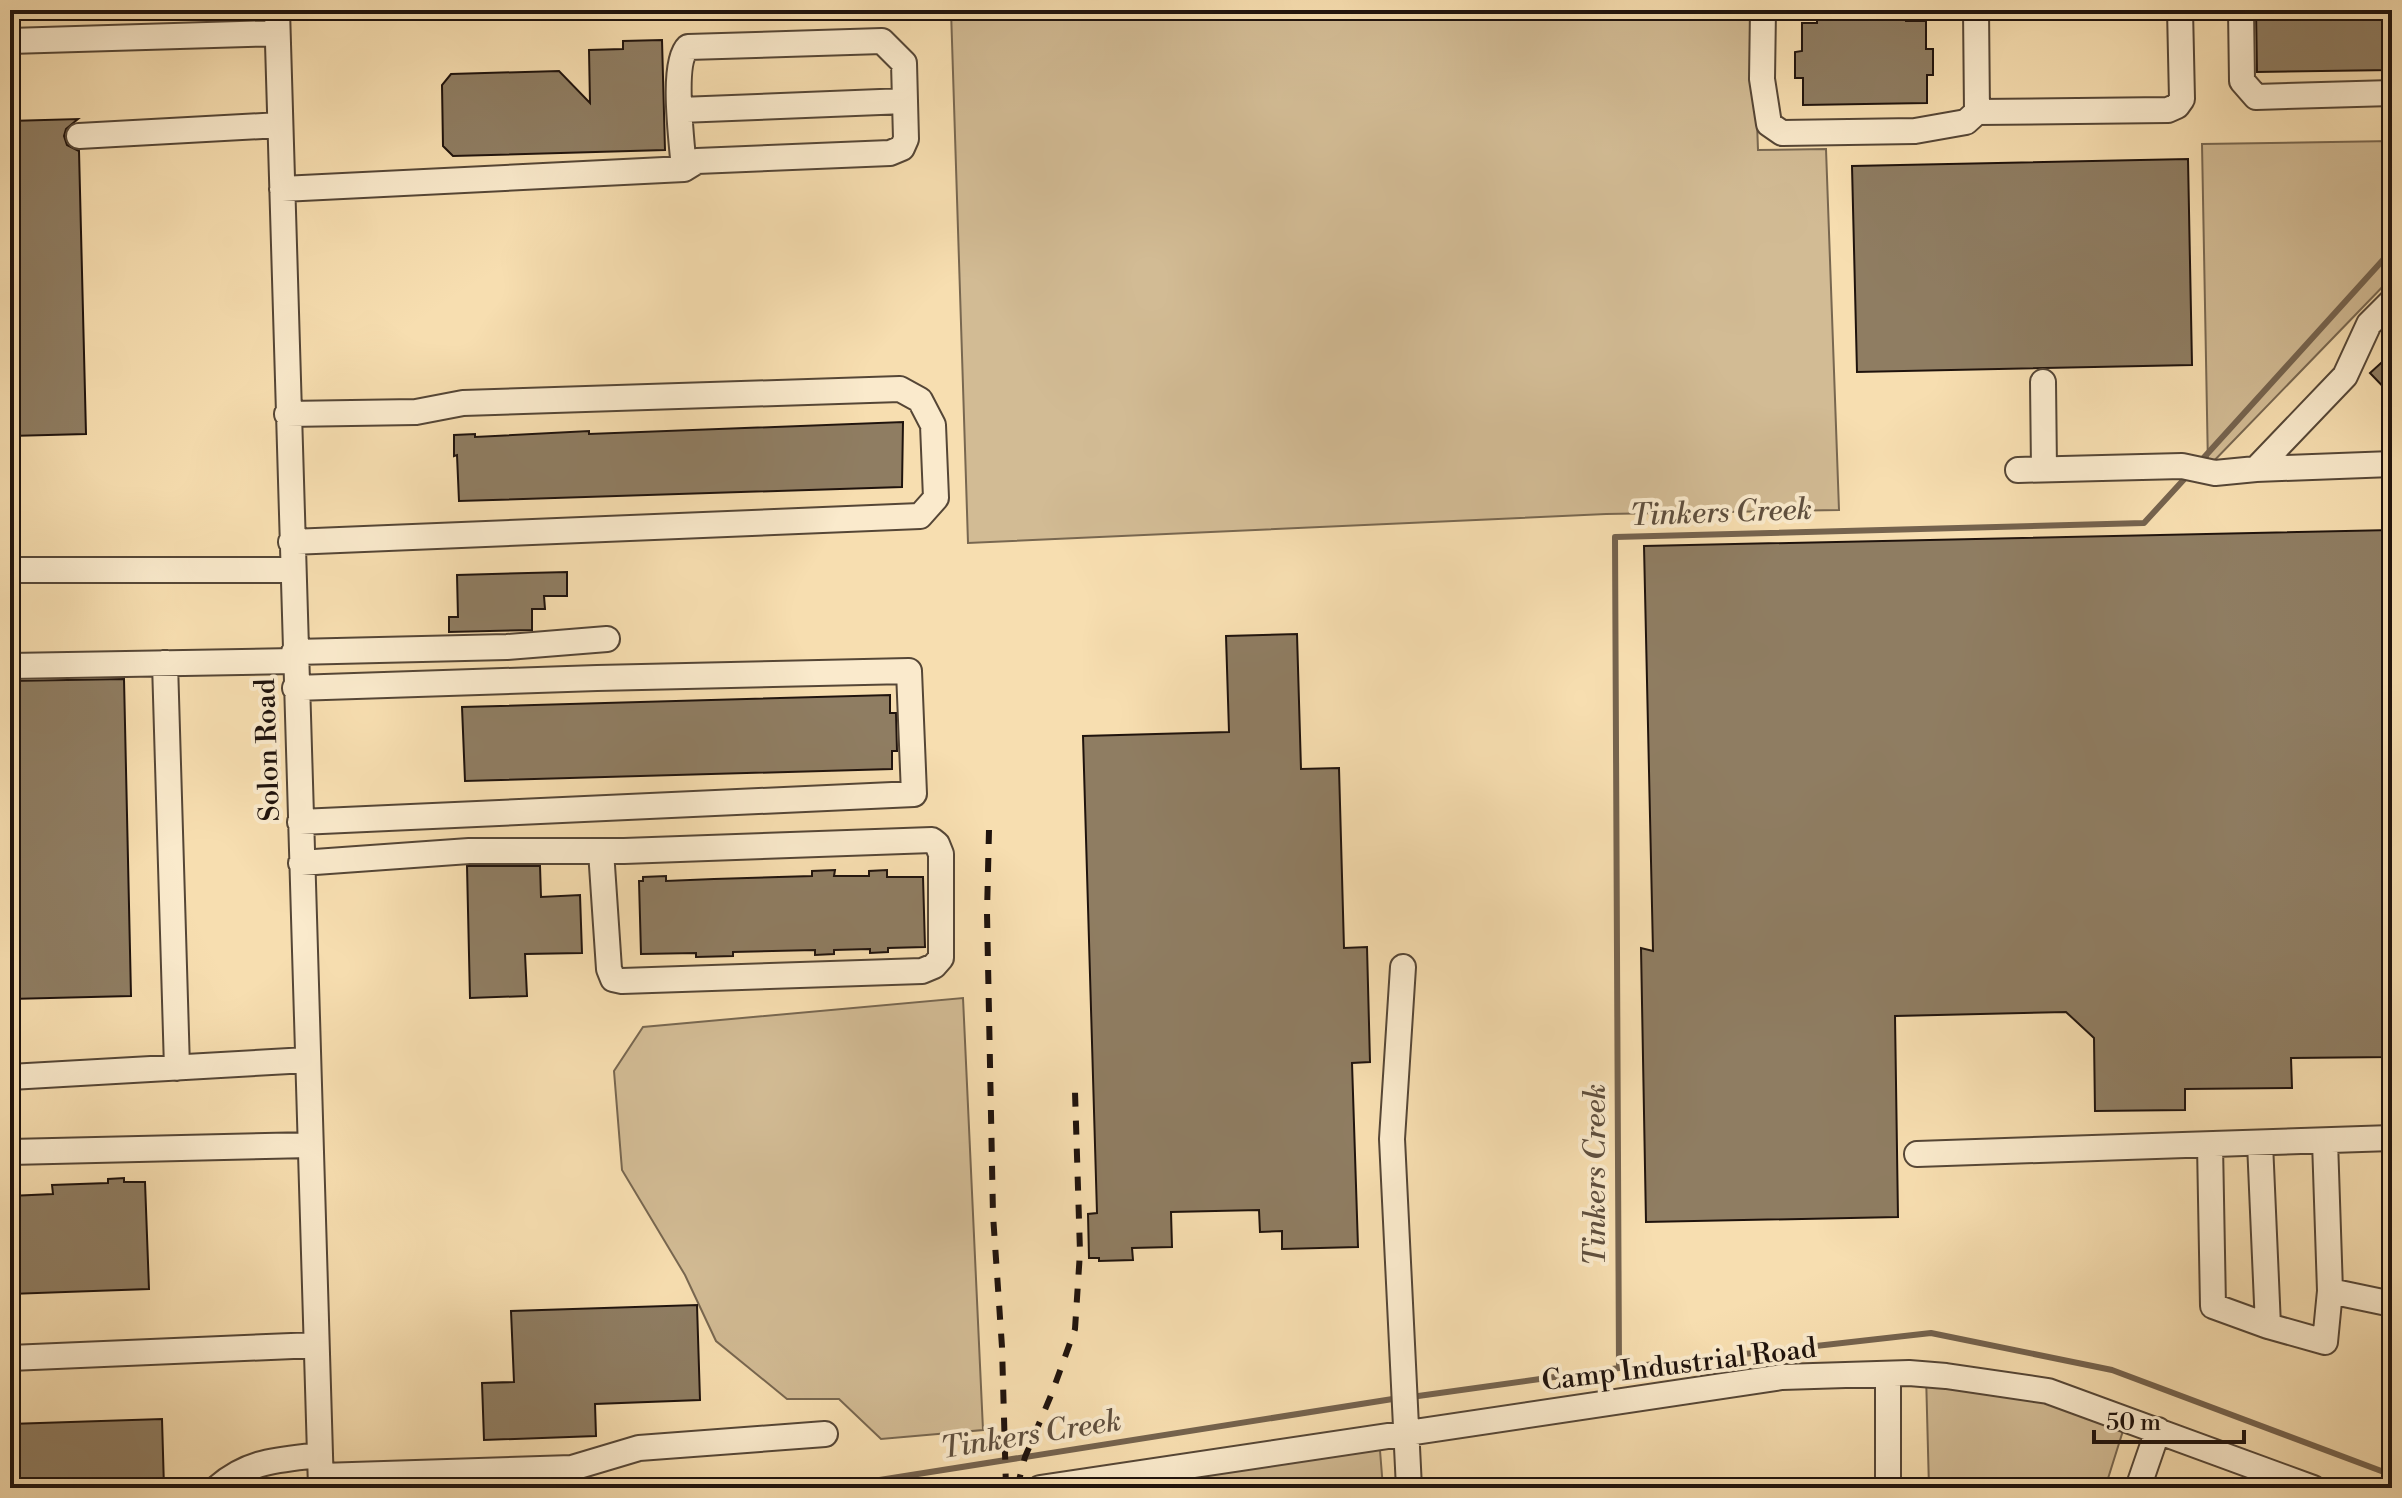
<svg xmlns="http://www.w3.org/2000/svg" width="2402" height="1498" font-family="'Libre Bodoni',serif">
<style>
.green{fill:#d2bb94;stroke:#786750;stroke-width:2}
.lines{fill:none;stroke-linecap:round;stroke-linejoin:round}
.stream{stroke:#75634e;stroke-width:6}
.building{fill:#8f7d62;stroke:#1f130d;stroke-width:2}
.minor-casing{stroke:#554636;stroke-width:28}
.minor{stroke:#faeacc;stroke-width:24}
.rail{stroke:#1f130d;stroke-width:6;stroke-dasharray:14 14;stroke-linecap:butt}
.labels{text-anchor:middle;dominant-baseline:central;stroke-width:8;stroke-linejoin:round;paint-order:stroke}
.street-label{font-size:28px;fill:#1f130d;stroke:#faeacc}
.water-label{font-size:30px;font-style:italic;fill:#5f4f3e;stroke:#faeacc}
</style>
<rect width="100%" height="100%" fill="#f7deb0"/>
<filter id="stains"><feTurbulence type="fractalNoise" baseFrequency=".0025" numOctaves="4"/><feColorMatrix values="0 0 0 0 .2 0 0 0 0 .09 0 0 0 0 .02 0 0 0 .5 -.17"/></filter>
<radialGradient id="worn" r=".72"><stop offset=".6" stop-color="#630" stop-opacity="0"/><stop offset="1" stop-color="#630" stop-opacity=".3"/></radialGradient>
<path class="green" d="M951 10H1753L1758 150 1826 149 1839 510 1606 514 968 543Z
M2392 141V277L2208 467 2202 144Z
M963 998 983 1430 881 1439 839 1399H787L716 1341 685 1275 622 1170 614 1071 643 1027Z
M1926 1374 2127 1418 2105 1488H1929Z
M1379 1438 1383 1488H1041Z"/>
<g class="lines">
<path class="stream" d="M2198 464 2392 250
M1619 1368 1615 537 2144 523 2188 475
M1411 1397 1619 1368 1931 1333 2112 1370 2392 1475
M829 1488 1399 1398"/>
</g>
<path class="building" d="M1817 10H1905L1906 21H1926V49H1933V75H1927V103L1803 105V78H1795V52L1802 51V23H1817Z
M2256 10H2392V70L2257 72Z
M662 40 665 150 453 156 443 146 442 85 451 74 559 71 590 103 589 50 623 49V41Z
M78 119 66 129 64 136 67 145 79 151 86 434 10 436V121Z
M2188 159 2192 365 1857 372 1852 166Z
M2392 353V396L2370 373Z
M903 422 902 487 459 501 457 455 454 456V435L475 434V437L589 431V434Z
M2392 530V1057L2291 1058 2292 1088 2185 1089V1110L2095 1111 2094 1038 2066 1012 1895 1016 1898 1217 1646 1222 1641 948 1653 951 1644 546Z
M567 572V596H544L545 609H532V630L449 632V617H458L457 575Z
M1297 634 1301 769 1339 768 1344 948 1367 947 1370 1062 1352 1063 1358 1247 1282 1249V1231L1260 1232 1259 1210 1171 1212 1172 1247 1132 1248 1133 1260 1099 1261V1258H1089L1088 1214 1097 1213 1083 736 1229 732 1226 636Z
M124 679 131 996 10 999V681Z
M890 695V713H896L897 751H892V769L465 781 462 707Z
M467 866H540L541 897 580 895 582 953 525 954 527 996 470 998Z
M835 870 834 876H869V871L887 870V877H923L925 947 888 948V952L870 953V949L834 950V954L815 955V950L733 952V956L696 957V953L641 954 639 881H643V877L666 876V881L714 879 812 876V871Z
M124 1178V1182H145L149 1289 10 1294V1196L53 1194 52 1185 108 1183V1179Z
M697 1305 700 1400 595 1404 596 1436 484 1440 482 1383 514 1382 511 1311Z
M162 1419 164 1488H10V1424Z"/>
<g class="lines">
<g class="minor-casing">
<path id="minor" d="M277 10 321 1488
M1763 10 1762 79 1769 124 1782 133 1915 131 1966 122 1977 112 1976 10
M2241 10 2242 81 2256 97 2392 93
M10 41 277 33
M680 110 905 101
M1977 112 2168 110 2177 106 2182 99 2180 10
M79 136 280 125
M282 189 684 169 697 161 890 153 902 148 906 139 904 63 882 41 688 47C671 63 682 143 684 169
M2043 382 2044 469
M287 414 416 412 463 403 900 389 920 400 933 425 936 498 920 516 291 542
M2256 469 2392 464
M2018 470 2182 466 2215 473 2256 469 2345 376 2369 324 2392 301
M10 570H292
M294 652 507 647 607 639
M165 663 177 1068
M10 666 294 661
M295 688 597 678 909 671 914 794 300 822
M301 863 469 851H624L932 840 937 844 941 854V958L934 966 922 971 622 981 613 979 609 969 601 851
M1403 967 1392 1139 1409 1488
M10 1077 307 1060
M2325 1141 2330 1291
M2210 1145 2213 1306 2268 1326 2260 1143
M10 1152 310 1145
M1917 1154 2392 1138
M2268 1326 2325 1342 2330 1291 2392 1304
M10 1358 316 1345
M321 1476 572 1468 639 1448 825 1434
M217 1488C249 1460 279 1460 320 1455
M1040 1488 1782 1377 1909 1373 1946 1376 2048 1391 2313 1488
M1888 1488V1374
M2138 1488 2158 1430"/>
</g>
<use href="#minor" class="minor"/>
<path class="rail" d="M989 830 987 913 993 1215 1002 1347 1006 1488
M1017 1488 1025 1457 1052 1393 1075 1329 1080 1252 1075 1092"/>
</g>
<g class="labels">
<g class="street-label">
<text transform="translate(268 750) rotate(-92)">Solon Road</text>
<text transform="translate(1679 1365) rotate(-7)">Camp Industrial Road</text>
</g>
<g class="water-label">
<text transform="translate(1721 513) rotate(-2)">Tinkers Creek</text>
<text transform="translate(1596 1175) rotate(-90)">Tinkers Creek</text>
<text transform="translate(1031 1435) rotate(-9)">Tinkers Creek</text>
</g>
</g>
<rect width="2402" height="1498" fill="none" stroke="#f7deb0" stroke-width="40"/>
<rect x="12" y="12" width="2378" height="1474" fill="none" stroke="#1f130d" stroke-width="4"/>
<rect x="20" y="20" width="2362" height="1458" fill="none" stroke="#1f130d" stroke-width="2"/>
<path d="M2094 1430v12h150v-12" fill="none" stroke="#1f130d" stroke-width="4"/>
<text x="2106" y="1430" font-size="24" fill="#1f130d" stroke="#faeacc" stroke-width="6" paint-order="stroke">50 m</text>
<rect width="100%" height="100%" filter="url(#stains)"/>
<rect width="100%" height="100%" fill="url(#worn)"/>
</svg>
